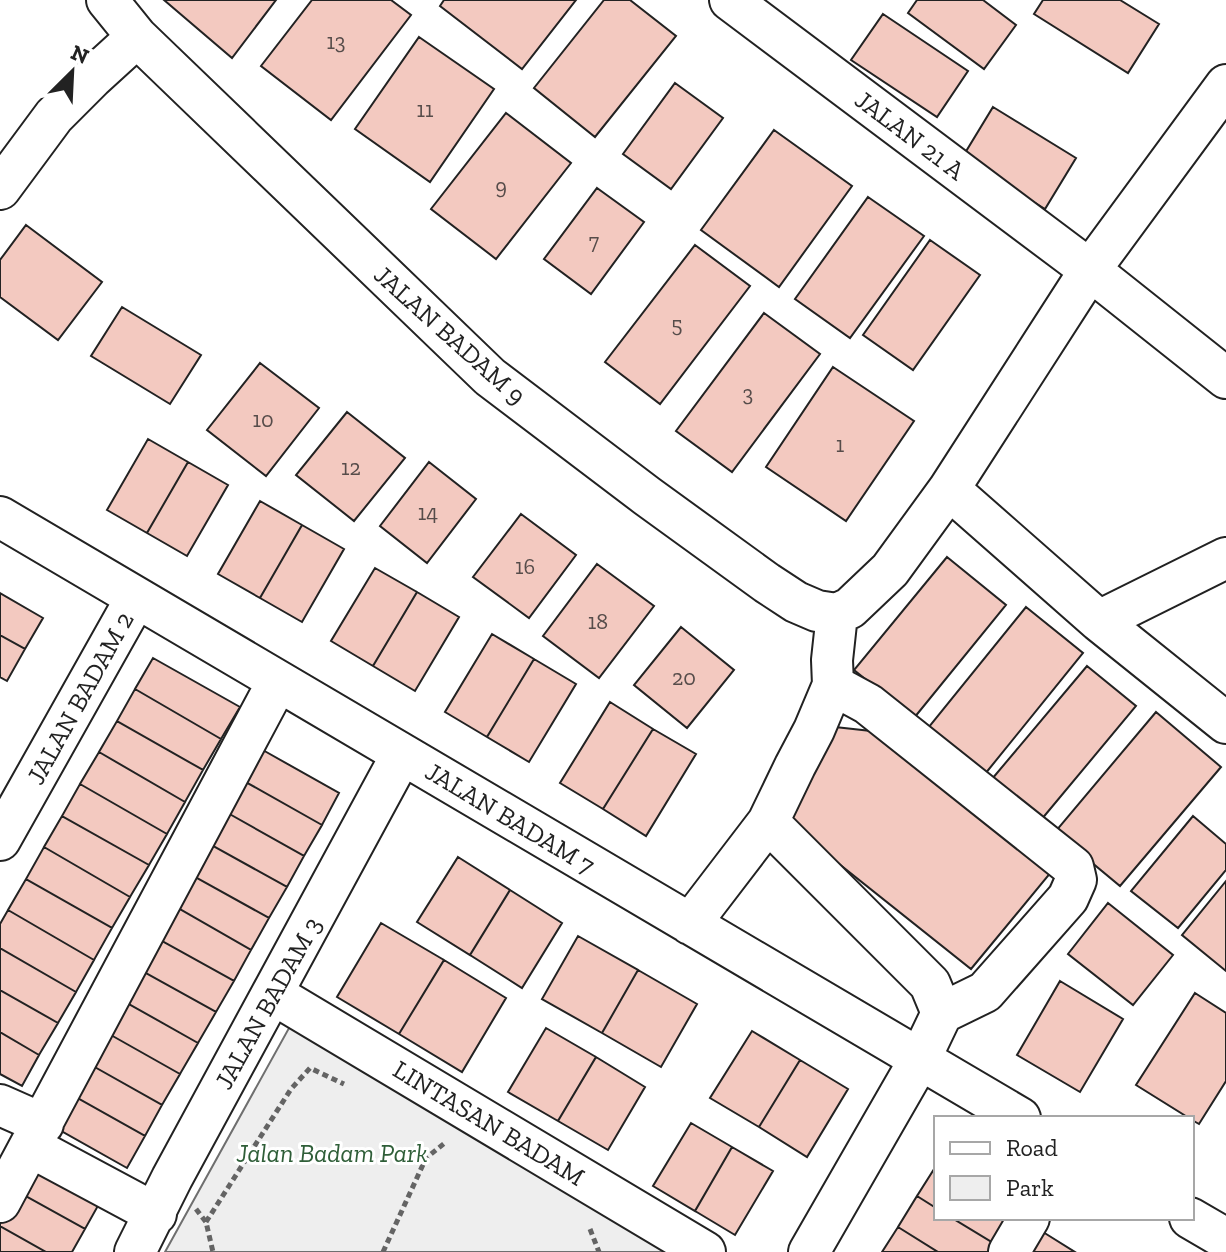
<svg xmlns="http://www.w3.org/2000/svg" width="1226" height="1252" font-family="'Zilla Slab',serif">
<style>
.green{fill:#eee;stroke:#6f6f6f;stroke-width:2}
.building{fill:#f3c9c0;stroke:#222;stroke-width:2}
.lines{fill:none;stroke-linecap:round;stroke-linejoin:round}
.minor-casing{stroke:#222;stroke-width:44}
.path{stroke:#646464;stroke-width:5;stroke-dasharray:6 4;stroke-linecap:butt}
.minor{stroke:#fff;stroke-width:40}
.labels{text-anchor:middle;dominant-baseline:central;stroke-width:6;stroke-linejoin:round;paint-order:stroke}
.number-label{font-size:22px;fill:#564c4a}
.street-label{font-size:26px;fill:#222;stroke:#fff}
.park-label{font-size:26px;font-style:italic;fill:#2f5e38;stroke:#fff}
</style>
<rect width="100%" height="100%" fill="#fff"/>
<path class="green" d="M294 1019 701 1252H165Z"/>
<path class="building" d="M164 0H276L232 58Z
M312 0H391L411 15 331 120 261 66Z
M444 0H576L522 69 440 6Z
M604 0H630L676 36 595 137 534 88Z
M917 0H983L1016 25 984 69 908 13Z
M1043 0H1120L1159 24 1128 73 1034 14Z
M883 14 968 71 937 117 851 60Z
M419 37 494 89 430 182 355 129Z
M675 83 723 118 671 189 623 154Z
M993 107 1076 158 1045 209 962 158Z
M506 113 571 163 496 259 431 209Z
M774 130 852 186 779 287 701 230Z
M597 188 644 222 591 294 544 259Z
M868 197 924 236 850 338 795 299Z
M26 225 102 282 58 340 0 297V260Z
M930 240 980 275 913 370 863 335Z
M695 245 750 286 660 404 605 362Z
M122 307 201 355 170 404 91 356Z
M764 313 820 354 732 472 676 431Z
M260 363 319 408 266 476 207 430Z
M833 367 914 421 846 521 766 467Z
M347 412 405 458 354 521 296 475Z
M148 439 188 462 147 533 107 510Z
M188 462 228 485 187 556 147 533Z
M429 462 476 499 427 563 380 526Z
M260 501 302 525 260 598 218 574Z
M521 514 576 555 529 618 473 577Z
M302 525 344 549 302 622 260 598Z
M947 557 1006 605 914 718 854 670Z
M597 564 654 606 599 678 543 636Z
M375 568 417 592 373 666 331 641Z
M417 592 459 617 415 691 373 666Z
M0 593 43 618 25 649 0 635Z
M1026 607 1083 653 985 774 928 728Z
M681 627 734 670 687 728 634 685Z
M492 634 534 659 487 737 445 712Z
M0 635 25 649 7 681 0 677Z
M153 658 240 707 221 739 135 689Z
M534 659 576 684 529 762 487 737Z
M1087 666 1136 706 1041 820 992 779Z
M135 689 221 739 203 770 117 721Z
M610 702 653 729 603 809 560 783Z
M1156 712 1221 767 1120 886 1055 832Z
M117 721 203 770 185 802 99 752Z
M835 727 871 731 1052 871 971 969 799 832 786 803Z
M653 729 696 754 646 836 603 809Z
M261 749 339 793 322 825 244 781Z
M99 752 185 802 167 834 80 784Z
M244 781 322 825 304 856 226 812Z
M80 784 167 834 149 865 62 816Z
M226 812 304 856 287 887 208 843Z
M62 816 149 865 130 897 44 847Z
M1193 816 1226 844V870L1178 928 1131 891Z
M208 843 287 887 269 918 190 874Z
M44 847 130 897 112 928 26 879Z
M458 857 510 890 470 955 417 922Z
M190 874 269 918 251 950 173 905Z
M26 879 112 928 94 960 8 910Z
M1226 881V971L1182 935Z
M510 890 562 923 522 988 470 955Z
M1108 903 1173 955 1133 1005 1068 954Z
M173 905 251 950 234 981 155 937Z
M8 910 94 960 76 992 0 948V924Z
M381 923 444 960 399 1034 337 997Z
M578 936 638 970 602 1033 542 999Z
M155 937 234 981 216 1012 137 968Z
M0 948 76 992 58 1023 0 990Z
M444 960 506 998 462 1072 399 1034Z
M137 968 216 1012 198 1043 120 999Z
M638 970 697 1004 661 1067 602 1033Z
M1060 981 1123 1019 1080 1092 1017 1055Z
M0 990 58 1023 39 1055 0 1032Z
M1195 993 1226 1013V1081L1199 1124 1192 1120V1118H1189L1136 1085Z
M120 999 198 1043 180 1074 102 1030Z
M546 1028 596 1057 558 1121 508 1092Z
M102 1030 180 1074 162 1105 84 1061Z
M752 1031 800 1060 759 1127 710 1098Z
M0 1032 39 1055 22 1086 0 1074Z
M596 1057 645 1087 608 1150 558 1121Z
M800 1060 848 1089 807 1157 759 1127Z
M84 1061 162 1105 145 1136 67 1092Z
M67 1092 145 1136 127 1168 49 1124Z
M691 1123 732 1147 695 1211 653 1186Z
M732 1147 773 1171 735 1235 695 1211Z
M35 1156 104 1195 85 1229 15 1190Z
M936 1166V1208L917 1196Z
M15 1190 85 1229 72 1252H46L0 1226V1216Z
M917 1196 936 1208V1218H952L998 1246 995 1252H938L898 1227Z
M952 1218H1016L998 1246Z
M0 1226 46 1252H0Z
M898 1227 938 1252H882Z
M1043 1232 1075 1252H1031Z"/>
<g class="lines">
<g class="minor-casing">
<path id="minor" d="M107 0 137 37 490 377 647 496 767 583 796 602 817 611 837 614
M730 0 1090 270 1226 378
M0 189 54 116 92 78 137 37
M949 489 1099 621 1226 723
M0 517 1020 1118
M1099 621 1226 558
M833 685 868 704 1073 867 1076 880 1068 898 985 992 942 1013
M768 822 930 984 942 1013 920 1059 809 1252
M0 840 136 598
M690 924 768 822 795 766 814 730 833 685 832 660 837 614 850 608 890 570 949 489 1090 270 1226 85
M273 994 705 1252
M0 1105 43 1124
M31 1147 156 1214
M0 1202 278 681
M1190 1218 1226 1239
M135 1252 172 1178 402 754
M1009 1252 1029 1218"/>
</g>
<path class="path" d="M196 1209 206 1222 213 1252
M206 1222 291 1089 310 1068 344 1084
M590 1229 599 1252
M383 1252 426 1158 446 1142"/>
<use href="#minor" class="minor"/>
</g>
<g class="labels">
<g class="number-label">
<text x="336" y="41">13</text>
<text x="425" y="109">11</text>
<text x="501" y="186">9</text>
<text x="594" y="241">7</text>
<text x="677" y="324">5</text>
<text x="748" y="393">3</text>
<text x="263" y="419">10</text>
<text x="840" y="444">1</text>
<text x="351" y="467">12</text>
<text x="428" y="512">14</text>
<text x="525" y="566">16</text>
<text x="598" y="621">18</text>
<text x="684" y="677">20</text>
</g>
<g class="street-label">
<text transform="translate(910 135) rotate(37)">JALAN 21 A</text>
<text transform="translate(450 335) rotate(42)">JALAN BADAM 9</text>
<text transform="translate(80 698) rotate(-61)">JALAN BADAM 2</text>
<text transform="translate(510 818) rotate(31)">JALAN BADAM 7</text>
<text transform="translate(268 1003) rotate(-61)">JALAN BADAM 3</text>
<text transform="translate(489 1123) rotate(31)">LINTASAN BADAM</text>
</g>
<g class="park-label">
<text x="332" y="1153">Jalan Badam Park</text>
</g>
</g>
<rect x="934" y="1116" width="260" height="104" fill="#ffffff" stroke="#a7a7a7" stroke-width="2"/>
<rect x="950" y="1142" width="40" height="12" fill="#ffffff" stroke="#a7a7a7" stroke-width="2"/>
<text x="1006" y="1156" font-size="24" fill="#222222">Road</text>
<rect x="950" y="1176" width="40" height="24" fill="#eeeeee" stroke="#a7a7a7" stroke-width="2"/>
<text x="1006" y="1196" font-size="24" fill="#222222">Park</text>
<g transform="translate(72 72) rotate(24)" stroke="#ffffff" stroke-width="6" paint-order="stroke">
<path d="M0-6L14 30L0 20L-14 30Z" fill="#222222"/>
<text y="-12" font-size="22" font-weight="bold" text-anchor="middle" fill="#222222">N</text>
</g>
</svg>
